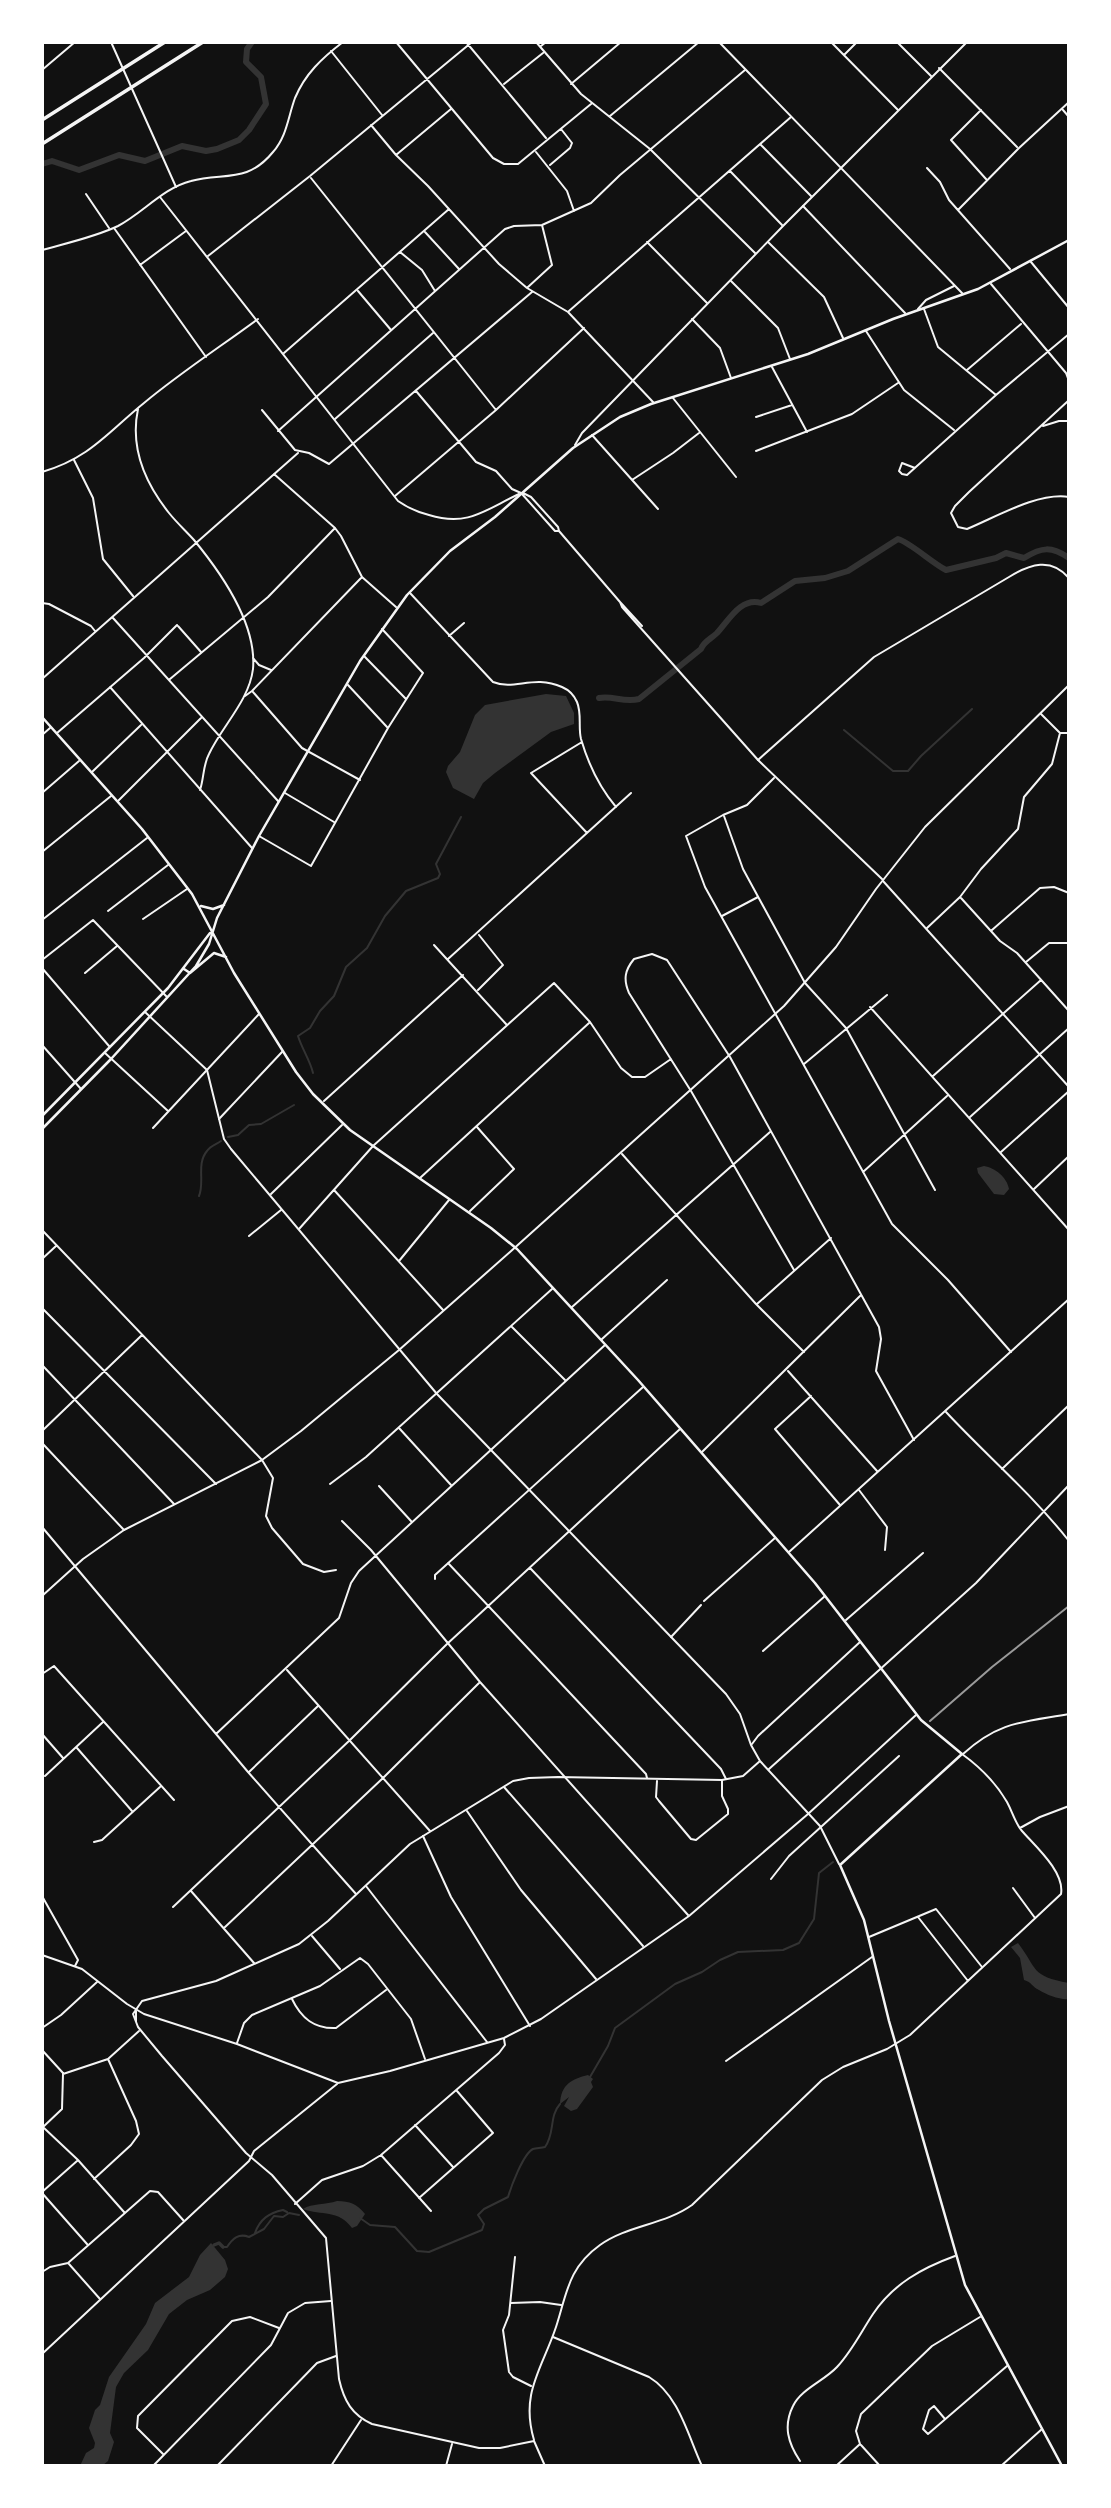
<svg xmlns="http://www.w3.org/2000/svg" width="1111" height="2508" font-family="Overpass,sans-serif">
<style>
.water{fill:#333}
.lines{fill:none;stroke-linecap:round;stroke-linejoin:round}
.stream{stroke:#333;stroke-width:2}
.canal{stroke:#333;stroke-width:3.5}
.river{stroke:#333;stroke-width:6}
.minor{stroke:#f5f5f5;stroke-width:2}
.tertiary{stroke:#f5f5f5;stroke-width:2}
.secondary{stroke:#f5f5f5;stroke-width:2}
.primary{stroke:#f5f5f5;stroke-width:2.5}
.motorway{stroke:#f5f5f5;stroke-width:3.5}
.rail{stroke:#9a9a9a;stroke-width:2}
</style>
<rect width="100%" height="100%" fill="#111"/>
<path class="water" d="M546 694 566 696 574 713V724L551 732 495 773 483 783 474 799 453 788 446 772 448 766 460 752 475 715 485 705Z
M984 1166C995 1168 1007 1177 1009 1189L1004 1195 994 1194 978 1173 977 1168Z
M1018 1943C1038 1969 1030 1976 1069 1983V1999C1060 2000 1047 1995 1039 1990 1032 1987 1032 1982 1024 1980L1020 1958 1011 1947Z
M588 2075 593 2079 591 2082 593 2087 577 2109 571 2111 564 2106 569 2097 560 2104C561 2084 572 2079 588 2075Z
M337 2201C350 2201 357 2204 365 2214L357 2226 352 2228C338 2209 322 2216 303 2209 312 2203 326 2205 337 2201Z
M211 2243 225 2260 228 2269 225 2277 210 2290 187 2300 169 2314 148 2350 124 2373 116 2387 110 2433 114 2442 108 2461 102 2466H80L86 2453 94 2448 95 2443 89 2428 95 2410 100 2405 109 2377 146 2324 155 2303 189 2277 200 2255Z"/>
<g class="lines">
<path class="stream" d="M844 730 887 766 893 771H908L921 756 972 709
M313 1073C310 1060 302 1049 298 1036L310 1028 320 1011 334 996 346 967 367 948 385 916 406 891 438 878 440 874 436 864 461 817
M228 1137 238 1135 249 1125 261 1124 294 1105
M199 1196C205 1182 196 1164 207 1151 210 1146 217 1144 221 1141
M590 2077 608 2046 615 2028 675 1984 702 1972 720 1960 738 1952 783 1950 799 1943 814 1919 819 1873 833 1862
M360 2218 370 2225 395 2227 417 2251 429 2252 482 2230 484 2224 478 2215 484 2209 508 2197C511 2187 523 2154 533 2149 536 2148 541 2148 545 2147 555 2134 549 2116 560 2104
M255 2233C260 2219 269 2213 283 2210L287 2212
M223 2247H227C233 2238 239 2233 249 2237L264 2229 274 2216 283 2217 289 2213 299 2215"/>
<path class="canal" d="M214 2245 219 2243 223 2247"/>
<path class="river" d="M42 164 52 161 79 170 119 155 145 161 182 146 206 151 217 149 239 140 249 130 266 104 261 77 246 62 247 49 252 42
M599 698C612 695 624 703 639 699L701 649C704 641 711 639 717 633 729 620 741 597 761 603L795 581 825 578 848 571 898 539C911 543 932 563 946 570L996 558 1006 553 1024 558C1042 547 1051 546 1069 558"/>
<path class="minor" d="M111 42 176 187
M396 42 493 158 504 164H518L591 104
M466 42 546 138
M536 42 581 94 650 149 755 253
M831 42 898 110
M897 42 931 76
M541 46 546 42
M331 51 382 115
M844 55 857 42
M939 68 1017 147
M42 70 75 42
M504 84 543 53
M571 84 621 42
M981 110 951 140 986 179
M1063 110 1069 117
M610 116 699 42
M371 125 396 155 428 186 499 264 527 288 568 312 653 402
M761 145 811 196
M536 152 567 191 574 211
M396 155 451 109
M550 165 570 148 572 143 561 129
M927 168 940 182 949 200 1010 269
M730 171 782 225
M311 178 496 410
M86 194 109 228
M803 206 905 313
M958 210 1019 148 1069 102
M114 228 206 357
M425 232 459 269
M647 242 707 303
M768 242 824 297 843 338
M400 252 422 270 435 291
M208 256 310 176 472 42
M1031 262 1069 308
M140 265 186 231
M731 281 778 328 790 359
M991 284 1066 373 1069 381
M528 287 552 265 542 225
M358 291 391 330
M918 309 926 300 954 286
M924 309 938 347 996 395
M569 311 791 117
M692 319 720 348 731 378
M866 331 904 390 954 430
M284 353 449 209
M772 367 807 432
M967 370 1021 324
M416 391 476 462 496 471 512 489 521 493
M673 398 736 477
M1068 401 969 492 955 506 951 513 958 527 967 529C996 517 1038 492 1069 497
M1068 401 1069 392
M138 409C130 447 145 483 169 513 177 523 186 531 194 540 222 574 257 624 253 669 249 701 222 726 209 754 203 765 204 778 200 790
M262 410 295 450 309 453 329 464 532 292
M756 417 792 405
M335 419 433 333
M1043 426 1059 421H1069
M278 431 505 229 514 226 542 225 591 203 620 175 745 70
M592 435 658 509
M756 451 852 414 898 383
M74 460 93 498 103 559 133 596
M915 468 902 463 899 471 902 474 907 475 996 395 1069 334
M42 472C90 458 108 432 144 403 180 373 220 347 258 319
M274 474 335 528 341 536 362 577 396 607
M632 480 673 453 699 433
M395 496 496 410 584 328
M410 593 493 682C515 691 533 674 562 687 569 690 574 695 577 702 582 714 578 727 581 739 588 763 600 788 616 807
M42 603 49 604 91 626 95 631
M113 618 278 801
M178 626 201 652
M449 636 464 623
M364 656 406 699
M253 658 259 665 271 670
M42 679 298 453
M170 679 268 597 335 528
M348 685 387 727
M110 687 252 848
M253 692 302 748 360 780
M245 696 252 691 361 578
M1041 714 1060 733H1069
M57 733 144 658 177 625
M42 735 50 728
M582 742 531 773 587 833
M758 760 874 657 1009 577C1030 564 1051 557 1069 578
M92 772 141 725
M774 778 747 805 723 815 686 836 705 887 892 1224 948 1280 1011 1352
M42 793 79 761
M285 793 334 822
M118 801 201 718
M724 816 743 869 805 983 846 1028 935 1190
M259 836 311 866 388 728 423 673 382 629
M42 852 111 796
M961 898 1000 941 1017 953 1069 1011
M108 911 168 865
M722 916 758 897
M143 919 187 889
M42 920 147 838
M927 928 960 897 981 869 1018 829 1024 797 1052 764 1060 733
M992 930 1040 888 1054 887 1069 893
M434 945 506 1024
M448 959 631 793
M42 960 93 920 167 997
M1026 962 1049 943H1069
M42 968 109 1046
M85 973 117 946
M478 990 503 965 479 935
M870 1007 1069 1230
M105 1053 168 1111
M804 1064 887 995
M933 1076 1041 980
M324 1101 463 975
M970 1117 1069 1028
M219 1119 282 1052
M153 1128 259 1014
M1001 1152 1069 1091
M622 1154 756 1304 804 1352
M863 1172 947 1096
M420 1178 589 1023
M1034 1189 1069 1156
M334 1190 443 1310
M271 1194 342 1125
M470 1211 514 1169 477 1127
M299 1229 373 1146 554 983 590 1022 621 1068 632 1077H645L671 1059
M42 1230 262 1460 273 1478 266 1516 272 1528 303 1564 324 1572 336 1570
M249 1236 281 1210
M42 1259 56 1246
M399 1261 449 1200
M794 1270 691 1091 629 993C623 979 625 970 634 959L652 954 667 960 730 1057 879 1327 881 1339 876 1371 914 1440
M757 1304 831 1238
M572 1307 770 1132
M42 1308 216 1484
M512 1327 565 1380
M602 1339 667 1280
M42 1365 174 1504
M788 1371 877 1471
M811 1396 775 1429 840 1505
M946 1412C987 1456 1032 1494 1069 1541
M399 1428 451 1485
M42 1431 142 1335
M42 1443 124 1530
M702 1452 860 1296
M1002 1469 1069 1405
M330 1484 366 1457 552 1289
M379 1486 411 1521
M859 1490 887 1527 885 1550
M342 1521 371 1550 480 1682 688 1915
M42 1527 248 1772 356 1894
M448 1563 646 1774 647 1778
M530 1568 721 1769 726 1779
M435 1579V1575L643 1387
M704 1601 775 1538
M846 1620 923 1553
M671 1637 701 1605
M763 1651 825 1596
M287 1670 430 1831
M42 1674 54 1666 174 1800
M42 1734 63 1758
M216 1734 339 1618 351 1583 359 1571 605 1345
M752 1744 758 1736 860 1642
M77 1748 132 1811
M769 1769 976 1583 1069 1485
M249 1772 318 1706
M45 1776 103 1722
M657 1781 656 1797 659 1801 691 1839 696 1840 728 1814V1809L722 1796V1781
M504 1787 643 1946
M467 1811 521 1890 596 1979
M1020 1828 1040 1817 1069 1806
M423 1836 451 1897 530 2026
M94 1842 102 1840 160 1787
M771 1879 789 1856 899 1756
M366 1886 487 2042
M1013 1888 1035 1918
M191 1891 254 1963
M173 1907 350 1740 447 1644 680 1429
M918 1917 968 1981
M224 1928 383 1778 479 1683
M312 1936 340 1969
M869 1937 936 1909 982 1967
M292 1999C301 2018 314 2029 336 2028L386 1990
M42 2028 61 2015 97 1982
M237 2043 244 2023 252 2015 320 1986 360 1958 368 1964 411 2019 425 2059
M42 2050 63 2073
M726 2061 872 1957
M415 2125 453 2167
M42 2128 62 2109 63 2074 108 2059 139 2031
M44 2128 78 2160 124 2212
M381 2155 431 2211
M94 2179 131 2145 139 2134 136 2121 108 2059
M42 2192 77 2161
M42 2193 87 2244
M419 2198 493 2133 457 2091
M295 2204 322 2180 363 2166 381 2155 499 2053 505 2045 504 2039
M515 2257 509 2315 503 2330 509 2372 513 2377 531 2386
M69 2264 100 2299
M42 2272 50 2267 68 2263 150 2191 158 2192 184 2221
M511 2303 540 2302 561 2305
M553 2337 649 2377C679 2395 688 2436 702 2466
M945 2419 934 2406 929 2410 923 2429 928 2434 1007 2366
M534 2440C520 2393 542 2369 556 2327 567 2293 568 2268 600 2245 628 2225 664 2225 692 2205L822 2080 843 2067 887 2049 910 2035 1061 1894C1065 1872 1035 1846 1022 1831 1015 1823 1012 1811 1007 1802 996 1783 980 1767 962 1754
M861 2445 880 2466
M163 2454 137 2428 138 2416 232 2321 250 2317 279 2328
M800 2461C788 2443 783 2426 793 2406 801 2389 824 2381 837 2367 852 2351 861 2332 873 2314 893 2284 922 2268 955 2256
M153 2466 271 2345 288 2313 305 2303 331 2301
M217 2466 317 2363 336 2356
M331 2466 361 2420
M446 2466 452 2444
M836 2466 860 2444 856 2431 861 2414 932 2346 980 2317
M1001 2466 1042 2429"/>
<path class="tertiary" d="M883 881 1069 1087
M145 1012 207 1070 224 1139 231 1149 437 1394 726 1694 740 1714 751 1745 760 1761 820 1826 839 1864
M42 1045 81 1089
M789 1552 1069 1299
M42 1896 78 1960 75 1966
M136 2022V2011
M42 2354 249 2161 254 2151 337 2084
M545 2466 534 2441 500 2448H479L372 2424C352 2415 344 2401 339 2379L326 2238 272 2175 246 2153 162 2056 138 2027 133 2014 142 2001 216 1981 299 1944 328 1921 410 1844 513 1781 529 1778 558 1777 722 1780 743 1776 760 1761"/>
<path class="secondary" d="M719 42 962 293
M160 197 398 501C408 508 417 512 429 515 468 527 485 510 519 494
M42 250C67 243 95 237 118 226 143 213 163 188 191 181 223 172 247 184 273 152 287 136 288 117 295 98 305 74 322 58 343 42
M575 445 582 433 783 226 967 42
M523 493 531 497 558 527 559 531 620 602 622 607 758 760 882 879
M522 494 555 531H559
M620 602 642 626
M42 1596 83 1559 124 1530 262 1460 301 1431 399 1350 510 1252 784 1006 836 947 876 889 925 827 1069 685
M963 1754C999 1721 1024 1722 1069 1714
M42 1955 82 1969 127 2004 144 2014 237 2044 338 2083 390 2071 504 2038 541 2019 689 1916 808 1814 916 1715"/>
<path class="primary" d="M42 717 142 829 192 894 234 973 296 1072 313 1094 350 1130 491 1228 517 1249 638 1380 815 1583 921 1720 962 1754 840 1865 864 1920 889 2021 965 2285 1062 2466
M201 906 213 909 224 905
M184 969 190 973 214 953 226 957
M42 1116 168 988 210 933
M42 1129 111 1059 196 966 209 944 217 918 259 836 360 661 407 595 450 551 495 517 573 448 620 417 651 404 808 354 893 319 978 289 1069 240"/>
<path class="motorway" d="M42 120 165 42
M42 144 203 42"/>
<path class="rail" d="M930 1721 992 1667 1069 1606"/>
</g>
<rect width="1111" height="2508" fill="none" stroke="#ffffff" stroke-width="88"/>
</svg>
